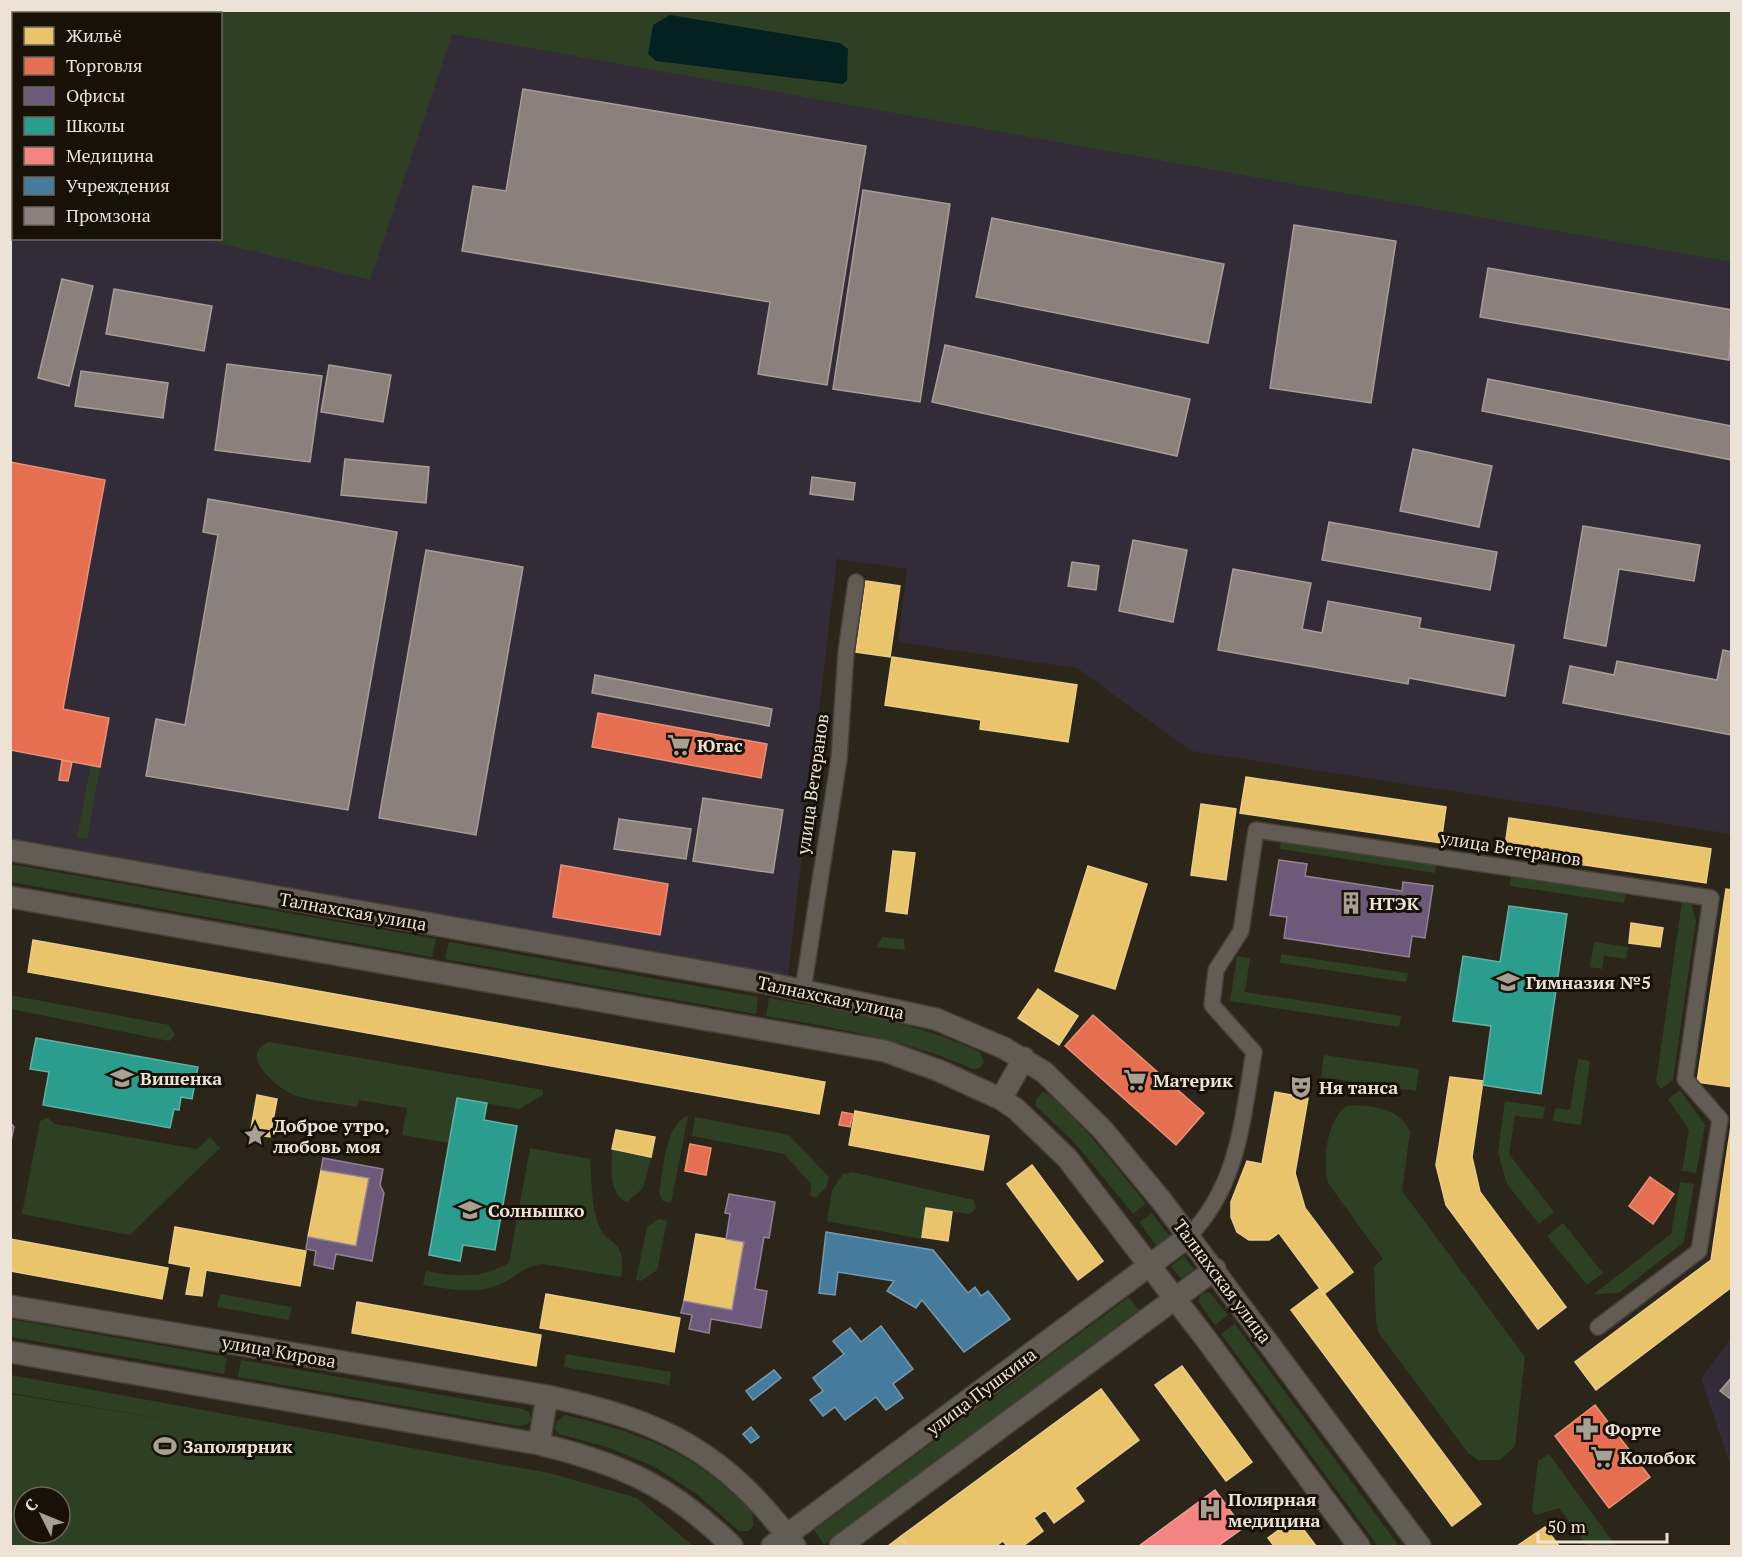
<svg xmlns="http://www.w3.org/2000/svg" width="1742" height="1557" font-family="'PT Serif',serif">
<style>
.industrial{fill:#322c39}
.green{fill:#2e4023;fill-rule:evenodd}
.water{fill:#042020}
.homes{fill:#e9c46a;stroke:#eacd8a;stroke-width:1.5}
.shops{fill:#e76f51;stroke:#e89279;stroke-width:1.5}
.offices{fill:#6d597a;stroke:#938296;stroke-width:1.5}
.schools{fill:#2a9d8f;stroke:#64b2a4;stroke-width:1.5}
.health{fill:#f28482;stroke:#f0a09b;stroke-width:1.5}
.public{fill:#457b9d;stroke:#779aae;stroke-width:1.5}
.industry{fill:#8a817c;stroke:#a79e97;stroke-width:1.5}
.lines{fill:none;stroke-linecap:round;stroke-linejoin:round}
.street-casing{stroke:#474138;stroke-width:18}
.secondary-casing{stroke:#474138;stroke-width:24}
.street{stroke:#625c54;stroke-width:15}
.secondary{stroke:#625c54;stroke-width:21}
.labels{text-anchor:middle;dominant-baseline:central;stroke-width:6;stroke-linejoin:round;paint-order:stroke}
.poi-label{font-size:18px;font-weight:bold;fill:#ece3d6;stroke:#171108;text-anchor:start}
.street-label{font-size:18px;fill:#ece3d6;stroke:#171108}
</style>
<rect width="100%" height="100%" fill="#2c2519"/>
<path class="industrial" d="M398 10 464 11 1731 216V834L1191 751 1077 668 898 642 907 569 837 559 788 975 334 902 11 846 10 27H14V238H220Z
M1731 1339V1467L1701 1379Z"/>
<path class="green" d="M408 10 421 13 422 10 1731 11V262L452 34 370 280 204 239 220 238V14H14L13 135 10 134V11ZM648 54 842 83 656 61Z
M91 765 100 767 87 839 77 837Z
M1281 841 1436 864 1435 873 1280 849Z
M10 864 436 939 432 957 11 882Z
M1511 877 1626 894 1624 903 1510 886Z
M1682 902 1691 903 1696 921 1673 1080 1661 1089 1656 1082Z
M882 937 904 939 905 950 877 947Z
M449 942 758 997 756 1014 445 959Z
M1594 942 1628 947 1626 959 1604 956 1602 969 1590 967Z
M1281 954 1408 973 1406 982 1280 963Z
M1237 956 1250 958 1245 992 1401 1016 1399 1027 1230 1001Z
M10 995 169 1025 175 1035 169 1041 11 1009Z
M769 998C840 1011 914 1021 980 1052L984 1062 980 1068 973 1069C907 1040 837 1028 766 1016Z
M269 1042 543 1090V1095L519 1109 457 1098 449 1143 402 1135 407 1108 359 1100 357 1107C338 1103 317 1102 297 1096 285 1093 259 1072 257 1059 256 1050 261 1046 269 1042Z
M1324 1055 1419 1069 1416 1091 1321 1077Z
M1578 1059 1590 1061 1581 1125 1553 1121 1555 1108 1570 1110Z
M1680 1090 1705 1125 1696 1173 1682 1171 1689 1130 1668 1099Z
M1043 1092C1060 1094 1132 1186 1146 1204L1133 1214 1075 1143 1036 1106V1099Z
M1505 1101 1545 1107 1543 1119 1515 1116 1509 1154 1554 1212 1539 1224 1507 1184 1498 1152Z
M1347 1106C1369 1104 1402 1109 1410 1132L1402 1191 1525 1357 1515 1446 1500 1460H1478L1468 1453 1379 1333 1376 1320 1374 1266 1383 1259 1328 1183C1322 1162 1327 1118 1347 1106Z
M688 1116 671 1203 663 1201 659 1194C663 1173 665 1122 688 1116Z
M695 1117 789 1135 829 1177 826 1187 817 1197 810 1196 811 1184 784 1154 692 1136Z
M48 1118 55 1124 197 1149 210 1137 220 1148 130 1235 22 1214 40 1121Z
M530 1148 590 1159C592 1178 591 1202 597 1221 605 1248 628 1236 621 1277L542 1264C526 1266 519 1274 505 1282 478 1296 451 1289 423 1285L426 1271C458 1277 480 1279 509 1263Z
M612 1149 651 1157 643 1188 627 1202C607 1191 612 1169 612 1149Z
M852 1172 974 1200 976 1208 970 1214 926 1208 922 1239 827 1221 832 1190 843 1174Z
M1680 1182 1694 1184 1684 1242 1619 1293 1594 1294 1671 1234Z
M1152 1213 1170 1237 1157 1247 1139 1222Z
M658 1219 667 1221 657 1270 641 1281 636 1280 647 1227Z
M1563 1223 1603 1273 1587 1285 1547 1236Z
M1184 1256 1194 1269 1181 1279 1171 1266Z
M1209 1292 1228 1315 1215 1325 1198 1301 1202 1293Z
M220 1294 292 1307 289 1320 217 1307Z
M1129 1297 1139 1310 824 1545 814 1530Z
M10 1319 227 1357 224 1374 11 1337Z
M1235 1324 1399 1546H1378L1221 1334Z
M566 1354 671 1372 669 1385 564 1367Z
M241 1360 522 1409 529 1412 531 1419 528 1424 519 1426 238 1377Z
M11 1375 549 1473 637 1498 693 1546H11V1394L200 1425 11 1393ZM24 1497H60V1533H24Z
M565 1415C617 1427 667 1442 711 1475 725 1486 739 1499 752 1512L754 1525 748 1531H739L698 1495 655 1467 610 1448 559 1434 555 1429 556 1422Z
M1549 1454 1616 1546H1587L1559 1508 1536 1515 1532 1510 1538 1461Z"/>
<path class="water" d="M670 15 840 43 848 49 847 80 843 84 656 61 648 54 653 25Z"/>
<path class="homes" d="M866 581 900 586 890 657 856 652Z
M892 657 1077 685 1068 742 980 729 981 720 885 705Z
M1246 777 1446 807 1441 843 1240 813Z
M1201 804 1236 809 1226 880 1191 875Z
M1509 818 1711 849 1706 883 1504 853Z
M893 851 915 853 907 914 886 911Z
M1088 866 1147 884 1115 989 1055 971Z
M1726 889 1732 890V1087L1697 1082Z
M1631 923 1663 928 1660 947 1629 943Z
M33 940 825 1082 819 1114 28 972Z
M1038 989 1078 1016 1059 1045 1018 1018Z
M1450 1077 1483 1081 1472 1157 1480 1192 1566 1307 1538 1329 1446 1205 1436 1165Z
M1275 1092 1308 1098 1295 1173 1305 1208 1353 1272 1324 1294 1279 1233 1269 1240H1249L1237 1232 1231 1217V1202L1247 1161 1262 1164Z
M257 1095 277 1099 270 1137 250 1134Z
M855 1111 989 1136 983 1170 849 1145Z
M1732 1119V1287L1596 1390 1575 1362 1711 1260Z
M616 1130 655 1137 651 1157 612 1149Z
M1032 1165 1103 1261 1078 1280 1007 1184Z
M321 1170 369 1178 356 1246 308 1237Z
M926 1208 952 1212 948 1241 922 1237Z
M175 1227 306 1251 300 1286 206 1270 202 1296 186 1294 191 1267 169 1263Z
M696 1234 744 1242 732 1310 684 1301Z
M10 1239 168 1268 162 1299 10 1271Z
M1320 1288 1481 1504 1452 1526 1291 1310Z
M546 1294 680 1318 674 1352 540 1328Z
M357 1302 541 1335 536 1366 352 1333Z
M1182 1366 1252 1462 1226 1481 1155 1385Z
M1101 1389 1139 1440 1075 1488 1084 1501 1054 1523 1045 1510 1034 1518 1043 1531 1023 1546H1007L1003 1541 996 1546H907L900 1537Z
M1295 1518 1316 1546H1274L1268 1538Z
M1545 1527 1559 1546H1517Z
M900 1537 907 1546H888Z"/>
<path class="shops" d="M10 462 105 480 63 709 109 718 100 767 10 750Z
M598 713 767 744 761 778 592 747Z
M62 760 72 762 68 781 59 780Z
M561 865 668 884 660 935 553 917Z
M1093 1015 1204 1113 1176 1145 1065 1046Z
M842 1112 853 1114 850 1127 839 1125Z
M690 1144 711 1148 706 1175 685 1171Z
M1650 1177 1674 1194 1653 1224 1629 1206Z
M1595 1405 1650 1477 1609 1508 1555 1436Z"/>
<path class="offices" d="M1279 860 1307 864 1305 876 1402 891 1403 882 1433 886 1425 938 1412 936 1409 957 1284 938 1287 917 1270 915Z
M10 1122 14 1127 10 1145Z
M323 1158 383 1169 380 1185 384 1193 372 1261 336 1254 333 1269 314 1265 316 1251 306 1249 308 1237 356 1246 369 1178 321 1170Z
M729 1194 775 1202 769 1238 764 1237 755 1289 767 1291 761 1328 711 1319 709 1333 689 1329 692 1315 681 1313 684 1301 732 1310 744 1242 726 1239 730 1214 725 1213Z"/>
<path class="schools" d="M1509 906 1567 914 1541 1094 1483 1085 1491 1026 1453 1021 1463 956 1500 962Z
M36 1038 198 1067 192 1099 181 1097 179 1110 174 1109 170 1128 43 1105 49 1072 30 1069Z
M457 1098 487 1103 484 1120 517 1126 495 1250 463 1245 460 1261 429 1255Z"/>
<path class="health" d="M1215 1490 1243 1528 1218 1546H1139Z"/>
<path class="public" d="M826 1232 933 1250 968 1293 975 1287 981 1296 988 1291 1010 1319 964 1352 922 1300 916 1308 887 1291 894 1281 838 1272 835 1295 819 1293Z
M881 1326 913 1369 893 1384 903 1398 886 1410 876 1397 845 1420 835 1407 823 1416 810 1400 823 1391 813 1378 844 1354 833 1341 850 1328 861 1342Z
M774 1370 781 1378 753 1400 746 1391Z
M751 1427 759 1437 751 1443 743 1434Z"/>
<path class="industry" d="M523 89 866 146 827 385 758 374 770 302 462 251 473 186 506 191Z
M863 190 950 204 920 402 833 389Z
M992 218 1224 264 1208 343 976 297Z
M1294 225 1396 241 1371 403 1270 388Z
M1488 268 1732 310 1729 360 1480 317Z
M62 279 93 286 69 386 38 378Z
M114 289 212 306 204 351 106 334Z
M945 345 1190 399 1177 456 932 402Z
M227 364 322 376 310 462 215 450Z
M329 365 391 375 383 422 321 412Z
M81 371 168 383 163 418 75 406Z
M1488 379 1732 426V460L1482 411Z
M1413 449 1492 466 1479 527 1400 511Z
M345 459 429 467 426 503 341 495Z
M812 477 855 483 853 500 810 494Z
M208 499 397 532 348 810 146 776 156 719 185 725 218 535 203 532Z
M1329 522 1497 552 1490 590 1322 560Z
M1583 526 1700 545 1694 581 1619 569 1606 646 1564 638Z
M1133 540 1187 550 1173 622 1119 611Z
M426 550 523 567 476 835 379 818Z
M1072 562 1099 566 1096 590 1068 586Z
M1233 569 1311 583 1302 629 1322 633 1328 601 1421 618 1419 628 1514 645 1505 696 1409 678 1408 684 1218 650Z
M1723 650 1732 652V735L1563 703 1570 666 1614 675 1617 661 1717 680Z
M595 675 772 709 769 726 592 693Z
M703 798 783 810 773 873 693 861Z
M619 819 691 829 686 859 614 849Z
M1732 1377V1400L1720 1391Z"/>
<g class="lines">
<g class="street-casing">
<path id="street" d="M803 990 839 759 846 652 856 582
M1189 1236C1239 1184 1242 1120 1254 1052L1212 1005 1216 970 1241 931 1256 830 1711 898 1685 1079 1720 1119 1699 1251 1598 1327"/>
</g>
<g class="secondary-casing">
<path id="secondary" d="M10 850 767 983 936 1019 1004 1048 1044 1072 1102 1129 1161 1200 1420 1546
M10 897 885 1051 940 1071 1001 1099 1016 1109 1067 1158 1206 1339 1359 1546
M1001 1099 1024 1058
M10 1306 547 1396C663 1421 723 1450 795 1546
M10 1352 539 1444C622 1464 671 1486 732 1546
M539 1444 547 1396
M772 1546 1189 1236
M840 1546 1215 1269"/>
</g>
<use href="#street" class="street"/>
<use href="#secondary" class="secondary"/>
</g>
<defs>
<g id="supermarket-bare" transform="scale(1.8)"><path d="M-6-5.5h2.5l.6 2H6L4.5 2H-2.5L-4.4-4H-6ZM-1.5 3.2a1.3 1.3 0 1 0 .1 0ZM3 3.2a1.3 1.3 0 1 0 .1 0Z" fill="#a9a094" stroke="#171108" stroke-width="2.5" paint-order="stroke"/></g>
<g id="building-bare" transform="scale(1.8)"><path d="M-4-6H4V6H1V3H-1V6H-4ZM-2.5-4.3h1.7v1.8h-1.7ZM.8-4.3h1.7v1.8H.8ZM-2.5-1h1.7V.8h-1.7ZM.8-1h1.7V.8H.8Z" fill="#a9a094" stroke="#171108" stroke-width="2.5" paint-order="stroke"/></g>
<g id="school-bare" transform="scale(1.8)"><path d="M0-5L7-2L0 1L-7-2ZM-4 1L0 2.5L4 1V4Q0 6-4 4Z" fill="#a9a094" stroke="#171108" stroke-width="2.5" paint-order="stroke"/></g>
<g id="theatre-bare" transform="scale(1.8)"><path d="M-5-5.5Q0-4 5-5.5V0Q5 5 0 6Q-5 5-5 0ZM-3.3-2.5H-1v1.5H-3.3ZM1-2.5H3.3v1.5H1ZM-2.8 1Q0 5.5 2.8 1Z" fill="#a9a094" stroke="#171108" stroke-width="2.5" paint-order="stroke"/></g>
<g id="sight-bare" transform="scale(1.8)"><path d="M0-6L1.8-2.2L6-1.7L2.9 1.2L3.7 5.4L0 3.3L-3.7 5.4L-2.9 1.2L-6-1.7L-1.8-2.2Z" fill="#a9a094" stroke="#171108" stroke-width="2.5" paint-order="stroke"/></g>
<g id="pharmacy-bare" transform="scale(1.8)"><path d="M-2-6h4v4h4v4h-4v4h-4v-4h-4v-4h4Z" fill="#a9a094" stroke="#171108" stroke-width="2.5" paint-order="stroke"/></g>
<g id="stadium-bare" transform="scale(1.8)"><path d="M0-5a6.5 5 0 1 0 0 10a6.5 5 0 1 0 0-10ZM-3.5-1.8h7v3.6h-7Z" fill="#a9a094" stroke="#171108" stroke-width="2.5" paint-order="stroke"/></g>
<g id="hospital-bare" transform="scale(1.8)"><path d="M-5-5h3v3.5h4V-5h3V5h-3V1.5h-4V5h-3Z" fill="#a9a094" stroke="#171108" stroke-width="2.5" paint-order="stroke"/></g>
</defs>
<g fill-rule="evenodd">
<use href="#supermarket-bare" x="679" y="745"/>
<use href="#building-bare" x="1351" y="903"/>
<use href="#school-bare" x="1508" y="982"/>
<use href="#school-bare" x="122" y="1078"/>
<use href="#supermarket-bare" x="1135" y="1080"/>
<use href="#theatre-bare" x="1301" y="1087"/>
<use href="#sight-bare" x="255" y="1135"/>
<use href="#school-bare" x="470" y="1210"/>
<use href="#pharmacy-bare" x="1587" y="1429"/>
<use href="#stadium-bare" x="165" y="1446"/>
<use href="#supermarket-bare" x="1602" y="1457"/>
<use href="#hospital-bare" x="1210" y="1509"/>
</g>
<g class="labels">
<g class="poi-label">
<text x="697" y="745">Югас</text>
<text x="1369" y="903">НТЭК</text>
<text x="1526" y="982">Гимназия №5</text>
<text x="140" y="1078">Вишенка</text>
<text x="1153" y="1080">Материк</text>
<text x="1319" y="1087">Ня танса</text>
<text x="273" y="1125">Доброе утро,<tspan x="273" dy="21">любовь моя</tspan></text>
<text x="488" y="1210">Солнышко</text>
<text x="1605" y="1429">Форте</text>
<text x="183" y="1446">Заполярник</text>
<text x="1620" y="1457">Колобок</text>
<text x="1228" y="1499">Полярная<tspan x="1228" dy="21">медицина</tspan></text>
</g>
<g class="street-label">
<text transform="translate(812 784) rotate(-82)">улица Ветеранов</text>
<text transform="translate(1511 848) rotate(9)">улица Ветеранов</text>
<text transform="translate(353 911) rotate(10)">Талнахская улица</text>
<text transform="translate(831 997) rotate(12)">Талнахская улица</text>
<text transform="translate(1223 1281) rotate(53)">Талнахская улица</text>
<text transform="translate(279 1351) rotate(10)">улица Кирова</text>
<text transform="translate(981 1391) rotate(-37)">улица Пушкина</text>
</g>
</g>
<rect width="1742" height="1557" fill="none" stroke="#ece3d6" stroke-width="24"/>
<rect x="12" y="12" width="210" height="228" fill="#171108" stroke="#6c655a" stroke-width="1.5"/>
<rect x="24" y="27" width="30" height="18" fill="#e9c46a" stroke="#6c655a" stroke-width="1.5"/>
<text x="66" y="42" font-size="18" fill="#ece3d6">Жильё</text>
<rect x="24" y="57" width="30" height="18" fill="#e76f51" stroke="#6c655a" stroke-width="1.5"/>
<text x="66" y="72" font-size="18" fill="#ece3d6">Торговля</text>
<rect x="24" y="87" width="30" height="18" fill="#6d597a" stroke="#6c655a" stroke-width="1.5"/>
<text x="66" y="102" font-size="18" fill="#ece3d6">Офисы</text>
<rect x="24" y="117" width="30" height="18" fill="#2a9d8f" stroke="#6c655a" stroke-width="1.5"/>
<text x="66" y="132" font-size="18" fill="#ece3d6">Школы</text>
<rect x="24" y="147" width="30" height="18" fill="#f28482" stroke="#6c655a" stroke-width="1.5"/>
<text x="66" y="162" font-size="18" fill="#ece3d6">Медицина</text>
<rect x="24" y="177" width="30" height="18" fill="#457b9d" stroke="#6c655a" stroke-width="1.5"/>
<text x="66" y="192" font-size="18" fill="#ece3d6">Учреждения</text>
<rect x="24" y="207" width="30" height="18" fill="#8a817c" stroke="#6c655a" stroke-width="1.5"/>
<text x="66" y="222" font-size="18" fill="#ece3d6">Промзона</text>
<g transform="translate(42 1515) rotate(313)"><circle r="28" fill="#171108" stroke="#6c655a" stroke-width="1.5"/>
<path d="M0-4.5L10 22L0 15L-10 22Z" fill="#a9a094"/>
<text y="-9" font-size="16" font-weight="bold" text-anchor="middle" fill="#ece3d6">С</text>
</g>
<path d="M1538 1533v9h129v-9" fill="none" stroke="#ece3d6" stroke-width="3"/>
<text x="1547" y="1533" font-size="18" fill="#ece3d6" stroke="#171108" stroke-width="4.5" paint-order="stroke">50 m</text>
</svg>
